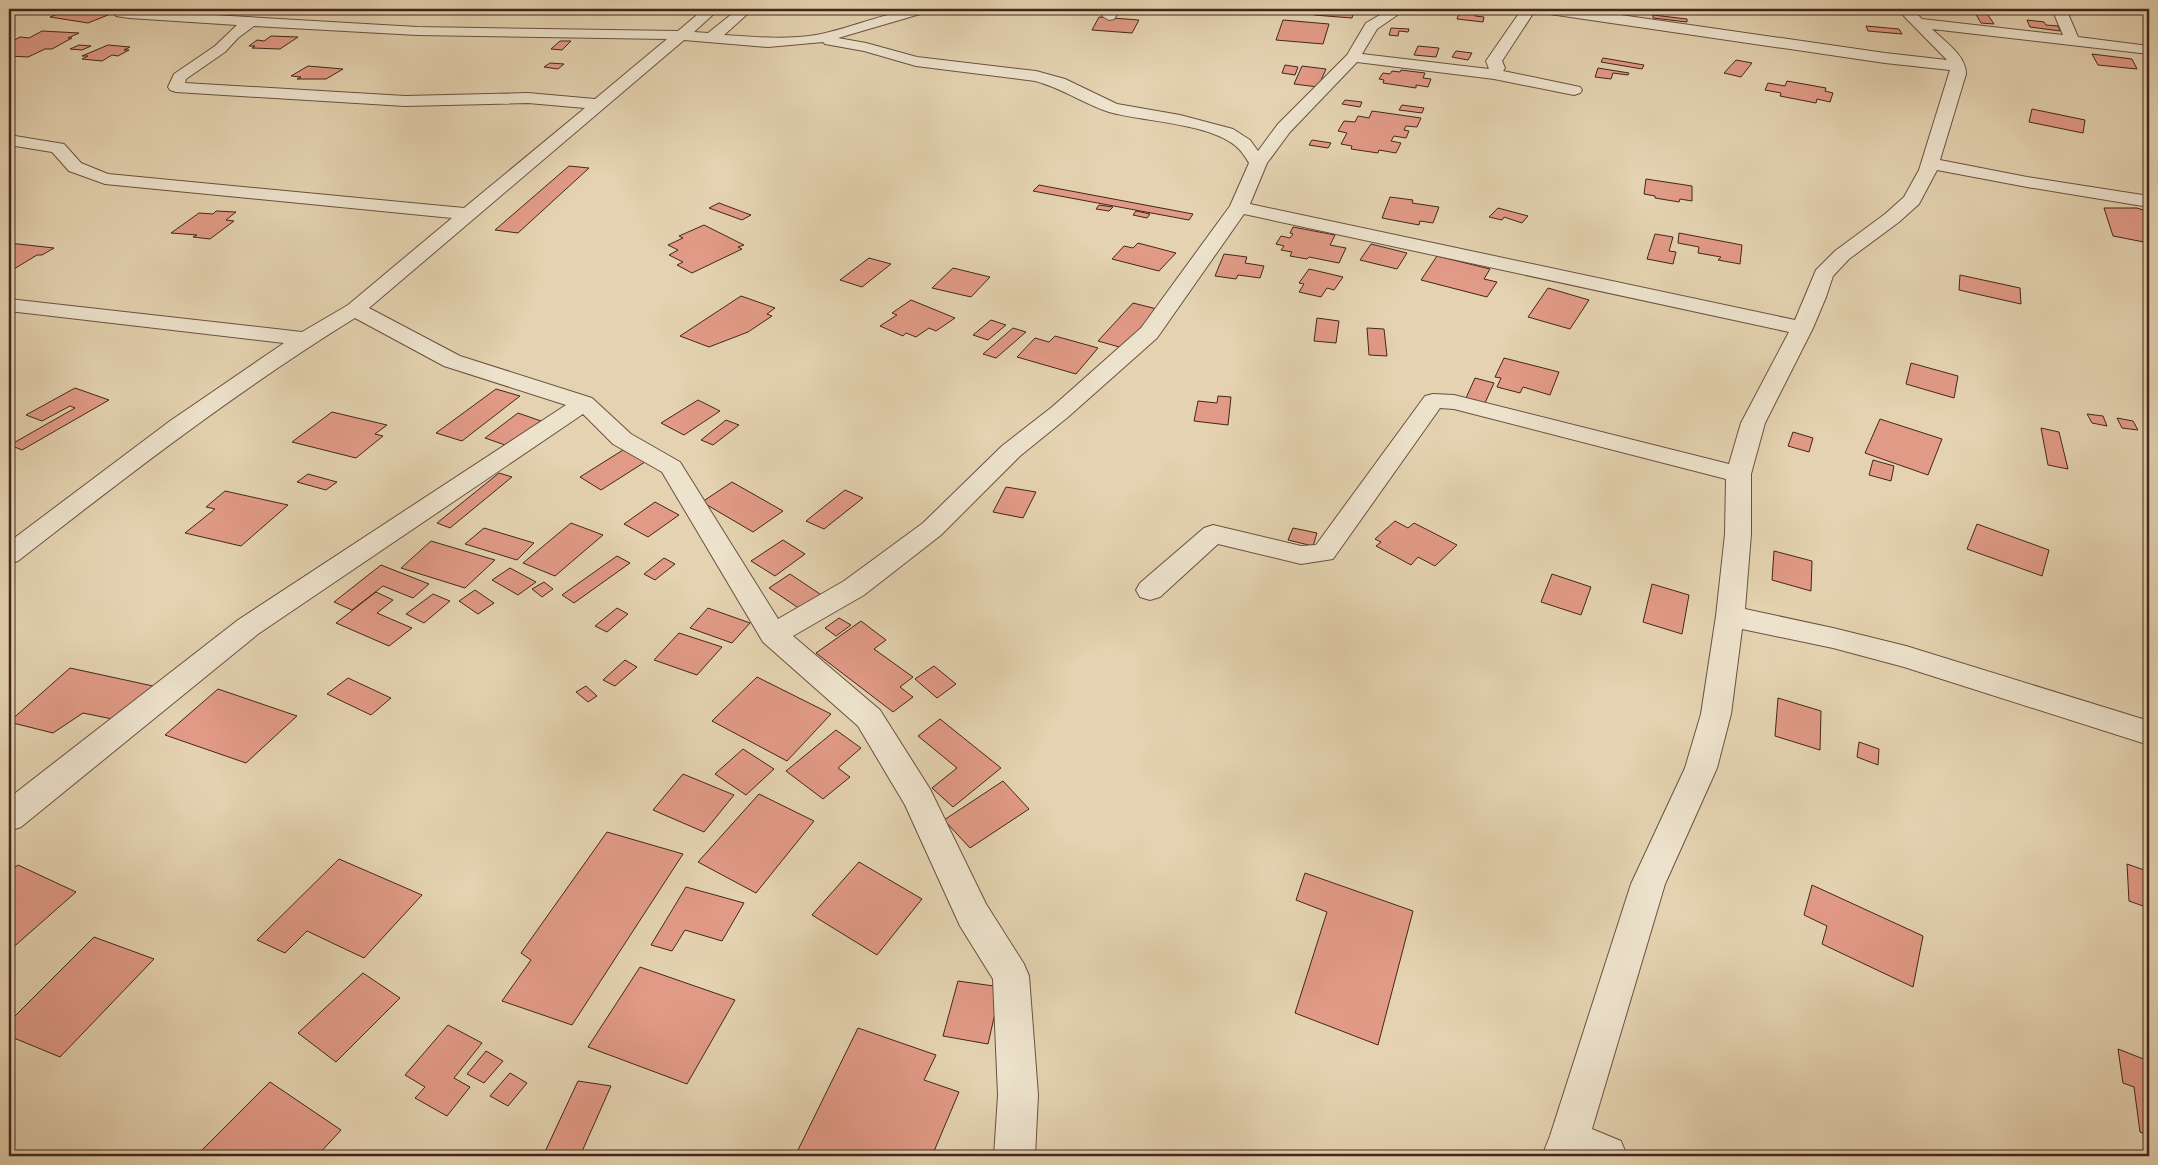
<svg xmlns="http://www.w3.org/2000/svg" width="2158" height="1165" font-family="'Libre Bodoni',serif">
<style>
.building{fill:#e19a86;stroke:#43261b}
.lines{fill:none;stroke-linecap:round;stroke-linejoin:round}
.minor-casing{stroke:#6b5140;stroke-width:2}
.minor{fill:#ede2cc;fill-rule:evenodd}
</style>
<rect width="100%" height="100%" fill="#e4d2b0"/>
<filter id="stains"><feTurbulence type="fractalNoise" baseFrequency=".004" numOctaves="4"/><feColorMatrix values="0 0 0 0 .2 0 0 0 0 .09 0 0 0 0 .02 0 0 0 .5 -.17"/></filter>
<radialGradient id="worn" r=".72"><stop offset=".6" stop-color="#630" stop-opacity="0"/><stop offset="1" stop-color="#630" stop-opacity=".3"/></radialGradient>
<path class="building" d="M71 9 108 15 88 23 50 17Z
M1459 9H1498L1497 13Z
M1315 11 1353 14 1352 18 1314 15Z
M1460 11 1476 13 1475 16 1484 17 1483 22 1457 19Z
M1974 11 1986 12 1994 24 1981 23Z
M1653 15 1687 19V22L1653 18Z
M1099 17 1139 20 1132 33 1092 30Z
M1283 20 1329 24 1323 44 1276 40Z
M2027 20 2044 22 2046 25 2058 26 2060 31 2030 27Z
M1866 26 1899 29 1902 34 1868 31Z
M1391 28 1409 29 1408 32 1399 31 1398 36 1389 35Z
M42 31 79 33 68 38H72L52 49H45L28 57 9 56V43L20 37 29 38Z
M271 36 298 37 280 49 252 48 255 46H249L257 40 264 41Z
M560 41H571L562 50 551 49Z
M79 45 91 46 82 50 70 49Z
M108 45 130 47 124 50H129L118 56 112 55 102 61 82 59 88 56H82Z
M1418 46 1439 48 1436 57 1414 55Z
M1456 51 1472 53 1468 60 1452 57Z
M2092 54 2132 59 2137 69 2098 65Z
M1603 58 1644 65 1642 69 1601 62Z
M1736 60 1752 63 1741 77 1724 73Z
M550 63 564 64 558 69 544 67Z
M1285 65 1298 67 1295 75 1282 73Z
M308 66 343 69 326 79H297L301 77 291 76Z
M1302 66 1326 69 1318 87 1294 84Z
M1598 68 1629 73 1628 75 1613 73 1611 79 1595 77Z
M1401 70 1425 73 1423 78 1431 79 1428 87 1416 85V88L1383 83 1384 80 1379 79 1383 73 1390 74 1392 71 1400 72Z
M1787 81 1826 88 1825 91 1833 93 1830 102 1817 99 1816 103 1780 96 1781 93 1765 90 1768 83 1785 86Z
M1345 100 1362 102 1360 107 1342 104Z
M1402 105 1424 108 1422 113 1399 110Z
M2032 109 2085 120 2083 133 2029 122Z
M1372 111 1421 118 1417 127 1406 126 1404 130 1409 131 1406 138 1394 136 1391 141 1401 143 1396 153 1379 150 1378 153 1351 149 1352 146 1341 144 1347 133 1338 131 1344 121 1355 122 1358 116 1369 118Z
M1312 140 1331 143 1328 148 1309 145Z
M569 166 589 168 518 233 495 230Z
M1646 179 1692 186V201L1680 199 1679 202 1655 198V196L1644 194Z
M1039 185 1193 214 1189 220 1033 191Z
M1390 197 1413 200 1412 203 1439 207 1433 223 1420 221 1419 225 1382 218Z
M719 203 751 215 742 220 709 208Z
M1099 205 1113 207 1109 211 1096 209Z
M1498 208 1528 216 1522 223 1504 217 1502 220 1489 217Z
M2104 208H2137L2149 212V237L2148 236 2149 243 2113 236Z
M216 211 236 212 226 220 234 221 210 239 193 237 197 235 171 233 199 213 213 214Z
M1136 211 1150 214 1147 218 1133 215Z
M704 225 744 245 738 247 742 249 692 273 677 265 683 262 669 255 678 250 668 245 683 238 679 236Z
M1293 227 1335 235 1330 245 1346 248 1339 263 1309 257 1307 259 1290 256 1292 252 1281 250 1284 246 1276 244 1281 236 1290 238 1293 234 1290 233Z
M1679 233 1742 245 1740 264 1718 260 1721 257 1698 253 1699 247 1678 243Z
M1655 234 1673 237 1669 251 1676 252 1673 264 1647 259Z
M9 243 54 248 42 255H37L9 272Z
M1138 243 1176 253 1159 271 1112 259 1124 246 1133 248Z
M1371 244 1407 253 1397 269 1360 260Z
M1224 254 1247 257 1245 263 1264 266 1260 278 1238 275 1236 279 1215 276Z
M1437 256 1490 269 1484 279 1497 282 1487 297 1421 280Z
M869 258 891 264 862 287 840 280Z
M953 268 990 277 971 297 932 288Z
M1309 269 1343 277 1334 290 1327 288 1321 297 1299 292 1304 284 1299 283Z
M1960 275 2020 288 2021 304 1959 290Z
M1548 288 1589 300 1570 329 1528 317Z
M741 296 775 308 767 314 772 316 748 332 709 347 680 336Z
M911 300 955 318 936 331 929 328 916 337 906 333 903 336 880 326 897 315 892 313Z
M1133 303 1157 309 1123 348 1098 341Z
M1317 318 1339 321 1336 343 1314 341Z
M991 320 1006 325 988 340 973 335Z
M1013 328 1026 332 996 358 983 354Z
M1367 328 1384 329 1387 356 1369 355Z
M1055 336 1098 348 1076 374 1017 357 1035 338 1049 342Z
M1504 358 1559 372 1550 395 1523 387 1520 393 1497 387 1501 378 1495 377Z
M1911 363 1958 376 1954 398 1906 384Z
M1475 378 1494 383 1485 403 1466 398Z
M75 388 109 400 22 450 10 445 75 408 70 406 42 421 26 415Z
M496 389 520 396 462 441 436 433Z
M1218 396 1231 397 1228 425 1194 421 1198 401 1217 403Z
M698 400 720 411 684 435 661 423Z
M332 412 387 425 375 434 383 436 356 458 292 442Z
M518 413 541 421 508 446 485 438Z
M2087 414 2103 416 2107 426 2092 423Z
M2117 418 2133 421 2138 430 2122 428Z
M1880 419 1942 439 1928 475 1865 453Z
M726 420 739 425 713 445 701 440Z
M2041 428 2059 432 2068 469 2048 465Z
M1793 432 1813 438 1809 452 1788 446Z
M623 450 645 462 601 490 580 477Z
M1873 460 1894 466 1891 481 1869 475Z
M499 473 512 477 450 528 437 523Z
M308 474 337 482 326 490 297 482Z
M732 482 783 511 753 532 702 502Z
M1006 487 1036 492 1023 518 993 512Z
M845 490 863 498 824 529 806 521Z
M225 491 288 505 241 546 185 533 215 509 206 507Z
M655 502 679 515 648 537 624 524Z
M1395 521 1408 528 1414 523 1457 545 1435 566 1418 557 1411 565 1376 546 1381 542 1375 539Z
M571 523 603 535 555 576 523 563Z
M1977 524 2049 550 2042 576 1967 549Z
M484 528 534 543 517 560 465 544Z
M1293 528 1317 533 1313 546 1288 540Z
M783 540 805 554 775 576 751 561Z
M431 541 495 560 465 588 401 568Z
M1774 551 1812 561 1811 591 1772 580Z
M617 556 630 563 574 603 562 595Z
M664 558 675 564 655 580 644 574Z
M381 565 429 584 413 598 383 586 352 610 334 602Z
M510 568 536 582 518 595 492 580Z
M790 574 823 596 803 611 769 588Z
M1552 574 1591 587 1581 615 1541 602Z
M544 582 553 589 542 597 532 589Z
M1652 584 1689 595 1682 634 1643 622Z
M475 590 494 603 478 614 459 601Z
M376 592 393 600 377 613 412 628 389 646 336 623Z
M433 594 450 601 424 623 406 614Z
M617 608 628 614 607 632 595 626Z
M708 608 750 623 732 643 690 628Z
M839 618 851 625 836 636 825 628Z
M861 621 886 640 874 649 913 677 900 687 913 697 893 712 816 653Z
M679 633 722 647 697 675 654 660Z
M625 660 637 667 615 686 603 680Z
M934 666 956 684 937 698 915 679Z
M70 668 153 686 117 720 83 713 53 733 9 722Z
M757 677 831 714 787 761 712 721Z
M348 678 391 698 371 715 327 694Z
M586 686 597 696 588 702 576 692Z
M218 689 297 716 246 763 165 735Z
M1778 698 1821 711 1820 750 1775 736Z
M940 719 1001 768 953 807 932 788 957 768 918 736Z
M836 730 861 748 838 768 850 777 823 799 786 771Z
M1859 742 1879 749 1878 765 1857 757Z
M743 749 774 769 746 795 715 774Z
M683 774 734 795 704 832 653 810Z
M1003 781 1029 809 970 848 944 820Z
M759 794 814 821 756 893 698 862Z
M607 832 683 854 572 1025 502 1001 531 960 521 953Z
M2146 853 2149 854V927L2147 926 2146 907 2129 901 2127 864 2147 871Z
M339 859 422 895 364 958 307 931 285 953 257 940Z
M859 862 922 899 877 955 812 915Z
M18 865 76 892 9 951V872Z
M1305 873 1413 911 1378 1045 1295 1013 1327 912 1296 900Z
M1812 885 1923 936 1913 987 1822 944 1827 926 1804 915Z
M686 887 744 903 722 941 685 930 672 951 651 945Z
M94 937 154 959 60 1057 9 1036V1022Z
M640 967 735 1000 687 1084 588 1047Z
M363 973 400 998 336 1062 298 1033Z
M958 981 1001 987 988 1044 943 1036Z
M448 1025 482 1043 454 1078 470 1087 447 1116 415 1098 425 1087 405 1075Z
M858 1028 936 1055 924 1080 959 1092 932 1156H795Z
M2144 1041 2149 1043V1136L2140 1132 2134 1087 2123 1083 2118 1049 2146 1060Z
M486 1051 503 1061 484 1083 467 1074Z
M510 1073 527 1083 508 1106 490 1096Z
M578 1081 611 1086 580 1156H543Z
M270 1082 341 1130 317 1156H196Z"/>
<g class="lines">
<g class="minor-casing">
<path id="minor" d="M111 9 417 27 678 31 704 9H719L694 32 708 33 738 9H753L724 35C755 37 786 40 816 35 855 28 889 9 929 9L927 12 838 38 866 43 917 57 1036 71 1065 79 1117 104 1180 115 1233 129 1250 140 1258 151 1278 124 1347 55 1366 23 1390 9H1406L1377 29 1362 54 1489 69 1486 61 1522 9H1536L1502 61 1505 68 1503 71 1580 87 1582 90 1580 93 1574 95 1494 79 1357 62 1290 132 1267 163 1250 204 1795 320 1816 270 1835 251 1885 214 1904 197 1919 170 1950 70 1885 63 1543 13 1538 12 1536 9H1579L1885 53 1947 60 1897 9H1912L1922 19 2063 35 2052 9H2066L2078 37 2149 46V54L1932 29C1944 41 1966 55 1966 74L1940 160 2027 177 2149 196V207L2027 187 1937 170 1919 204 1899 222 1849 259 1833 276 1826 297 1813 328 1765 423 1751 474V534L1745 609 1833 628 1906 646 2149 721V745L1904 667 1833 648 1742 629 1731 714 1717 768 1665 884 1592 1129 1621 1141 1627 1156H1542L1550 1136 1631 884 1685 768 1701 714 1716 616 1725 534 1726 479 1454 409 1440 408 1333 559 1301 564 1218 544 1160 597 1150 600 1140 597 1136 590 1140 583 1204 528 1213 525 1301 546 1316 545 1425 396 1433 394 1454 395 1729 464 1741 423 1789 332 1244 214 1157 338 1068 417 1020 456 941 535 864 595 793 636 880 710 930 789 986 904 1024 964 1029 976 1038 1095 1035 1156H994L998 1095 993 979 960 926 905 805 858 726 763 642 662 472 613 444 583 414 258 634 21 827 9 831V798L238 620 566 405 444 366 355 318C237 391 128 475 18 561L9 564V542L170 421 284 343 9 311V299L302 332 348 305 452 218 105 184 69 171 52 152 9 145V135L64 144 81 163 108 174 464 208 585 108 528 103 405 106 176 92 170 90 168 87 174 74 215 46 237 25 129 18 116 16ZM254 26 417 35 667 39 595 99 528 93 405 96 185 83 186 79 225 52 238 38ZM684 40 768 47 823 42 825 44 864 51 916 66 1035 81C1062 88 1084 104 1109 112 1144 122 1212 123 1238 148 1242 152 1246 158 1249 163L1230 206 1141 328 1052 407 1002 446 923 523 844 581 778 619 680 462 631 434 592 398 460 356 369 308Z
M1107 9H1121L1114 19 1109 20 1102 16Z"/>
</g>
<use href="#minor" class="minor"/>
</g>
<rect width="2158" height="1165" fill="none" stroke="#e4d2b0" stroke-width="30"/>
<rect x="10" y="10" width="2138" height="1145" fill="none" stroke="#43261b" stroke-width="2.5"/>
<rect x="15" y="15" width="2128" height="1135" fill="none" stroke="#43261b"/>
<rect width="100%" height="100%" filter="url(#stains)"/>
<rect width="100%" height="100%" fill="url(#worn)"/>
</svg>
